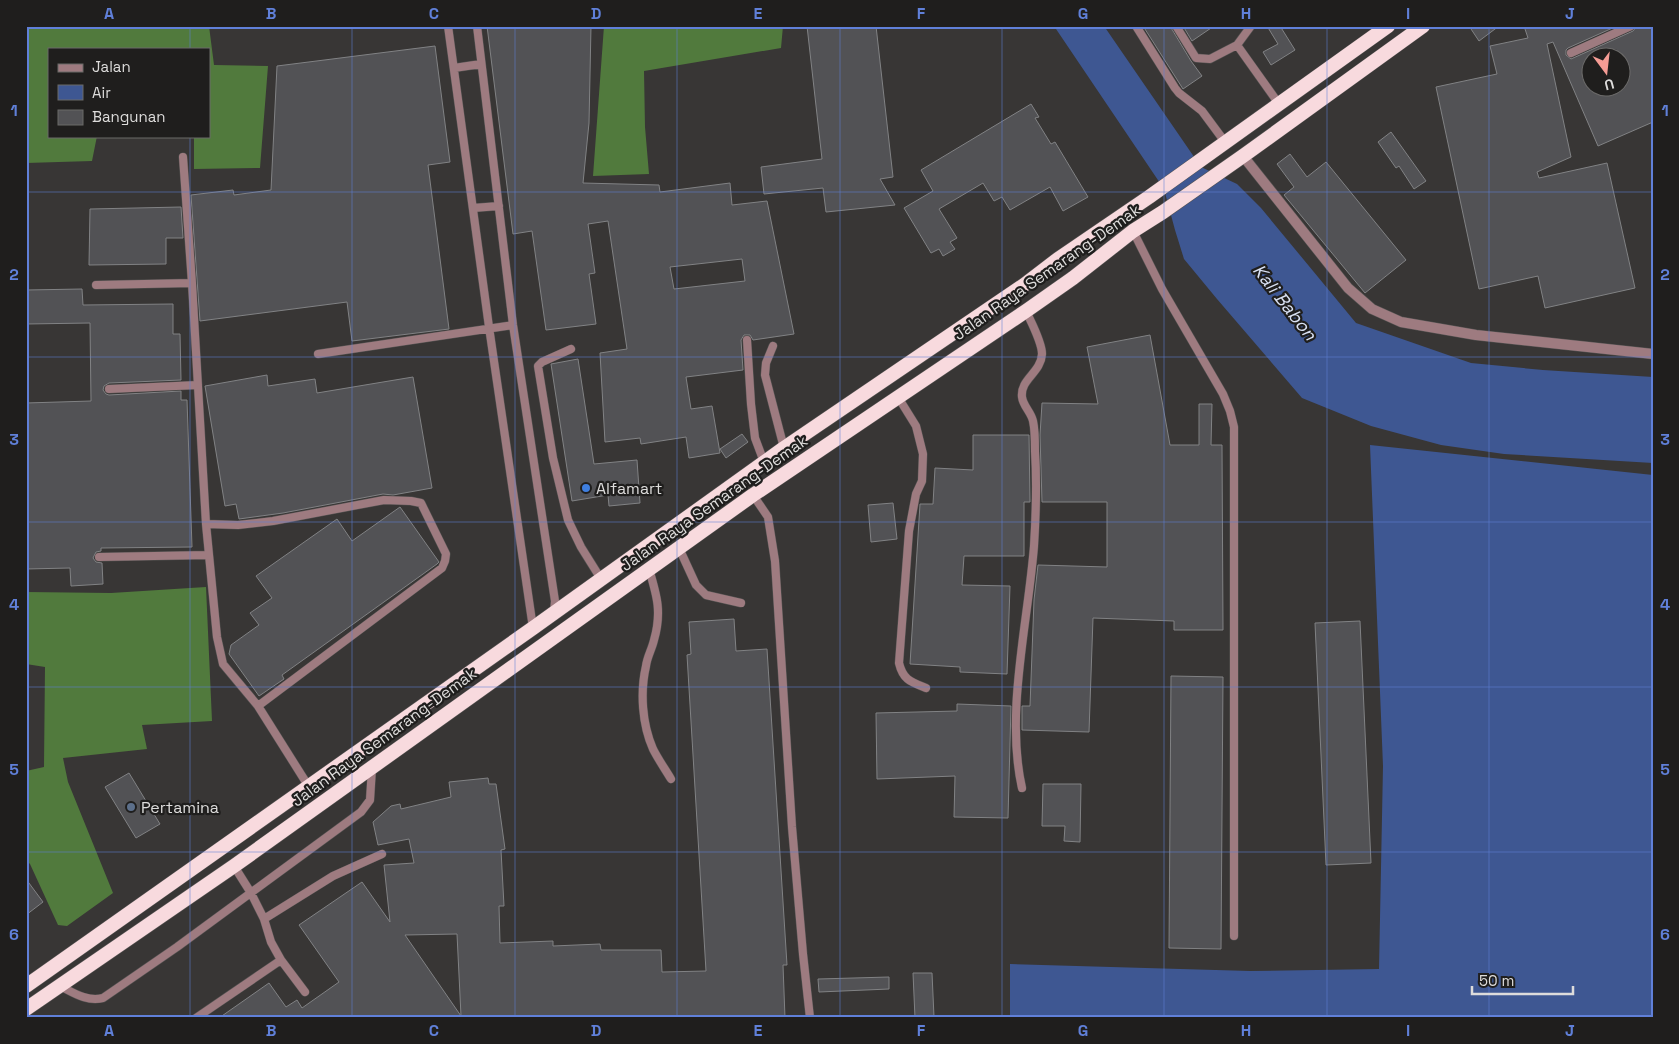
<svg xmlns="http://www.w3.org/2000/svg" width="1679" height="1044" font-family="'Space Grotesk',sans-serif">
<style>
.forest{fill:#517a3d}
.water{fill:#3e5792}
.building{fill:#525255;stroke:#818284;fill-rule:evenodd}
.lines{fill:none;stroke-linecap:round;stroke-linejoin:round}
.service-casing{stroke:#565453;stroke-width:9}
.minor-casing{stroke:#565453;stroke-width:11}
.trunk-casing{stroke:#565453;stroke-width:15}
.service{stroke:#9e7b80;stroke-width:8}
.minor{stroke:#9e7b80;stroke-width:10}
.trunk{stroke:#f8dade;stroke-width:14}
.grid{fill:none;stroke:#6080d9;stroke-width:1;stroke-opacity:0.55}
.shop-dot{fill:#3f7fe0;stroke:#1f1e1d;stroke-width:2}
.service-dot{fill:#5c6f8a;stroke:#1f1e1d;stroke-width:2}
.labels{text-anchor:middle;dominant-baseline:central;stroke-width:4.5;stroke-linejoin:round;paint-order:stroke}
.street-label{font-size:16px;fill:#dddcdb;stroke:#1f1e1d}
.poi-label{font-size:16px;fill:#dddcdb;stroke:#1f1e1d;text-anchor:start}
.water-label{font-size:18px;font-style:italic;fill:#dae2f4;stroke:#1f1e1d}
.neatline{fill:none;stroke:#6080d9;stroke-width:2}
.grid-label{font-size:16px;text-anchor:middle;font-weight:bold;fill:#6080d9}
</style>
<rect width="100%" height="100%" fill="#383635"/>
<path class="forest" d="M26 26H209L214 65 268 66 260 168 194 169V136H209V49H49V136H97L92 161 26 163Z
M604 26H783L781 48 644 71 645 127 649 174 593 176Z
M206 587 212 721 142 725 147 749 63 758 68 782 113 893 67 926 58 925 30 864 26 860V771L44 767 45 667 26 664V592L111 593Z"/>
<path class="water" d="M1054 26H1104L1201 167 1237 184 1261 208 1356 323 1471 363 1543 370 1653 377V463L1504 454 1441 445 1371 426 1302 398 1217 299 1184 259 1175 230 1164 189Z
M1370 445 1653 475V1018H1010V964L1250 971 1379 969 1383 766Z"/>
<path class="building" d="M487 26H591L589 123 583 183 659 185 660 192 730 183 732 205 767 201 794 334 753 340 750 335H744L741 340 743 370 686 377 691 409 712 406 720 453 689 458 686 437 641 444 640 438 605 442 600 353 627 349 608 221 588 224 595 273 589 274 596 324 546 330 532 231 513 234ZM742 259 745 281 674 289 670 267Z
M807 26H876L893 177 880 179 895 205 826 212 823 188 764 194 761 167 822 159Z
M1143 26H1170L1191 61 1202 76 1183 89Z
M1183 26H1214L1192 41Z
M1267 26H1280L1295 50 1271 65 1263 52 1278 44Z
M1469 26H1499L1479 41Z
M1524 26H1617L1568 48 1566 50V55L1571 59 1633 31 1637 26H1653V122L1598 146 1553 42 1547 44 1571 157 1537 172 1539 178 1607 163 1635 288 1545 308 1538 276 1479 289 1436 87 1497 74 1490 46 1528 38ZM1592 58H1622V88H1592Z
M435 46 450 162 428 165 449 329 352 341 347 302 200 321 191 195 233 190 234 195 271 190 277 66Z
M1031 104 1039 117 1035 118 1051 144 1055 142 1088 197 1063 211 1050 187 1010 210 1002 197 994 201 983 183 939 209 957 238 950 242 955 249 943 256 939 249 931 253 904 208 933 191 921 170Z
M1391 132 1426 181 1414 189 1399 166 1396 168 1378 142Z
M1290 154 1307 177 1326 162 1406 260 1365 293 1284 195 1294 187 1277 164Z
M181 207 183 238H166V264L89 265 90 209Z
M82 289 83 305 173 304V334H180L181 380 109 383 104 386 103 390 106 394 109 395 181 391V400H187L192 547 101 548V551L96 552 93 558 96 562 102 563 103 584 71 586 70 568 26 569V403L91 401 90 323 26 324V290Z
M1150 335 1170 445H1199V404H1212L1211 445H1222L1223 630H1174V621L1093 618 1089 732 1022 730V706H1030L1034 600 1038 565 1107 567V502H1042L1040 435 1042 403 1098 404 1087 347Z
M578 359 594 464 637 460 640 503 609 506 608 495 572 501 551 364Z
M267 375 268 386 315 379 317 393 413 377 432 488 393 495 383 494 283 513 239 519 236 504 225 506 205 386Z
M742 434 748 442 726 458 720 449Z
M973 435H1029L1030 502H1024V556H964L962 585 1010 586 1007 674 960 672V667L910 664 920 504H933L935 468 973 470Z
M893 503 897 539 871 542 868 505Z
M400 507 439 562 437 564 282 675 284 679 259 696 229 654 231 645 259 625 250 613 272 598 256 576 337 519 352 541Z
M734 619 736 651 767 649 787 965H783L785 1018H219L269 983 286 1007 297 1000 302 1008 339 982 299 925 362 882 390 922 384 865 414 863 409 839 378 845 373 822 391 806 400 804 401 809 451 797 449 782 488 778 489 784H496L505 849 501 850 504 906H499L500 943 553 941V946L600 944 601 950H661L662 972 706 971 687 655 691 654 689 622ZM457 934 461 1016 405 935Z
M1360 621 1371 863 1326 865 1315 623Z
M1171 676 1223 677 1221 949 1169 948Z
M957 704 1011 706 1008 818 954 817 955 776 877 779 876 713 957 711Z
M129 773 160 824 136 838 105 787Z
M1043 784H1081L1080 842 1064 841 1065 826H1042Z
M26 879 43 902 26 915Z
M913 973H932L934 1017 915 1018Z
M889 977V989L819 992 818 979Z"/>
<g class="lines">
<g class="service-casing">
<path id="service" d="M448 26 489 327 533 628
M477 26 513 325 555 601 554 612
M1136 26 1175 88 1179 93 1202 111 1225 142
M1176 26 1196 58 1210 59 1237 45
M1251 26 1237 45 1279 104
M1571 53 1631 26
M454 68 481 64
M183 157 192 283 206 524 217 637 223 664 258 706
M473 208 499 206
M1133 231 1162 289 1223 394 1230 411 1234 427V936
M96 285 192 283
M747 340 751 404 755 438 764 462
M773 346 766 363 765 375 784 448
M571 349 542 362 538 366 553 458 568 520 581 547 601 579
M318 354 513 325
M109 389 198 385
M898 397 916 426 923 454 922 481 916 494 909 531 899 663C903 680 911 682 926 688
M753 495 768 517 775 561 792 827 803 954 810 1018
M206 524 238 525 273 521 384 500 411 501 421 503 446 554 445 561 442 568 258 706 309 787
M679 548 696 585 706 595 741 603
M99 557 209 555
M649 569C657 596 662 612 654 640 652 649 647 657 646 666 640 692 642 724 653 749 658 759 665 769 671 779
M1022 788C1005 713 1028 623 1034 546 1036 514 1037 482 1035 451 1035 441 1035 430 1033 421 1031 412 1023 406 1022 397 1020 379 1041 373 1042 354 1042 342 1031 322 1026 311
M234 866 251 893 264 919 271 942 281 960 305 992
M264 919 333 876 382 854
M60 986C74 993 87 1002 103 998L177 947 361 812 370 800 372 768
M196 1018 281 960"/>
</g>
<g class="minor-casing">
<path id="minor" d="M1243 156 1348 288 1372 309 1401 322 1476 335 1653 354"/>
</g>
<g class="trunk-casing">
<path id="trunk" d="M26 986 533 628 784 448 1024 285 1058 259 1149 197 1388 26
M26 1009 234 866 753 495 1026 311 1073 278 1133 231 1163 212 1243 156 1423 26"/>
</g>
<use href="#service" class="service"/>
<use href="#minor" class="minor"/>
<use href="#trunk" class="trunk"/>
</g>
<path class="grid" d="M190 26V49M352 26V1018M515 26V1018M677 26V1018M840 26V1018M1002 26V1018M1164 26V1018M1327 26V1018M1489 26V1018M190 136V1018M26 192H1653M26 357H1653M26 522H1653M26 687H1653M26 852H1653"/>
<circle class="shop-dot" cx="586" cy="488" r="5"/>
<circle class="service-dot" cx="131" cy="807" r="5"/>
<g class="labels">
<g class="street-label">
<text transform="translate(1047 272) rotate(-35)">Jalan Raya Semarang-Demak</text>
<text transform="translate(714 503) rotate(-35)">Jalan Raya Semarang-Demak</text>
<text transform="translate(384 737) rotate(-36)">Jalan Raya Semarang-Demak</text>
</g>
<g class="poi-label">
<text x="596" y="488">Alfamart</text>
<text x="141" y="807">Pertamina</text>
</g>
<g class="water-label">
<text transform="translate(1285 302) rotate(52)">Kali Babon</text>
</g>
</g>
<rect width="1679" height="1044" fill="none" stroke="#1f1e1d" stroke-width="55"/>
<rect x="48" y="48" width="162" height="90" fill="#1f1e1d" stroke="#6b6a69"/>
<rect x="58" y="64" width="25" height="8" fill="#9e7b80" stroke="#6b6a69"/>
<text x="92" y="72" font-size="15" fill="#dddcdb">Jalan</text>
<rect x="58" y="85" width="25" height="15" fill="#3e5792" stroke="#6b6a69"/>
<text x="92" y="98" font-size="15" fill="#dddcdb">Air</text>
<rect x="58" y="110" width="25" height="15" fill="#525255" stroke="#6b6a69"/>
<text x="92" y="122" font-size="15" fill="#dddcdb">Bangunan</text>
<g transform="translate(1606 72) rotate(165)"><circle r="24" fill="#1f1e1d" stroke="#6b6a69"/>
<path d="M0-4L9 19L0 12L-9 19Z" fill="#f59c95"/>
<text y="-8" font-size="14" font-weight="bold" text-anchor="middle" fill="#dddcdb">U</text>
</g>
<path d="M1472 986v8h101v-8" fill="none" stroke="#dddcdb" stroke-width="2.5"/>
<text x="1479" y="986" font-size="15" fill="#dddcdb" stroke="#1f1e1d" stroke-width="4" paint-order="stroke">50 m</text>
<rect x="28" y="28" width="1624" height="988" class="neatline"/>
<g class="grid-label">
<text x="109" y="19">A</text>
<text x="271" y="19">B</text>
<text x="434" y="19">C</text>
<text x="596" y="19">D</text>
<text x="758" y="19">E</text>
<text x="921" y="19">F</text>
<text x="1083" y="19">G</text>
<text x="1246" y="19">H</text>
<text x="1408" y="19">I</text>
<text x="1570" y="19">J</text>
<text x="14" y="116">1</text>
<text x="1665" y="116">1</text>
<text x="14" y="280">2</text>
<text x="1665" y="280">2</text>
<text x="14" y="445">3</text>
<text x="1665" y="445">3</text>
<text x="14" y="610">4</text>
<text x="1665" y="610">4</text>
<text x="14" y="775">5</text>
<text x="1665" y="775">5</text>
<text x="14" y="940">6</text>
<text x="1665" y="940">6</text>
<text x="109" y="1036">A</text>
<text x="271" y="1036">B</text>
<text x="434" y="1036">C</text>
<text x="596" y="1036">D</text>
<text x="758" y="1036">E</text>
<text x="921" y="1036">F</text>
<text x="1083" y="1036">G</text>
<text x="1246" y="1036">H</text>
<text x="1408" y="1036">I</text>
<text x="1570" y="1036">J</text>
</g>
</svg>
